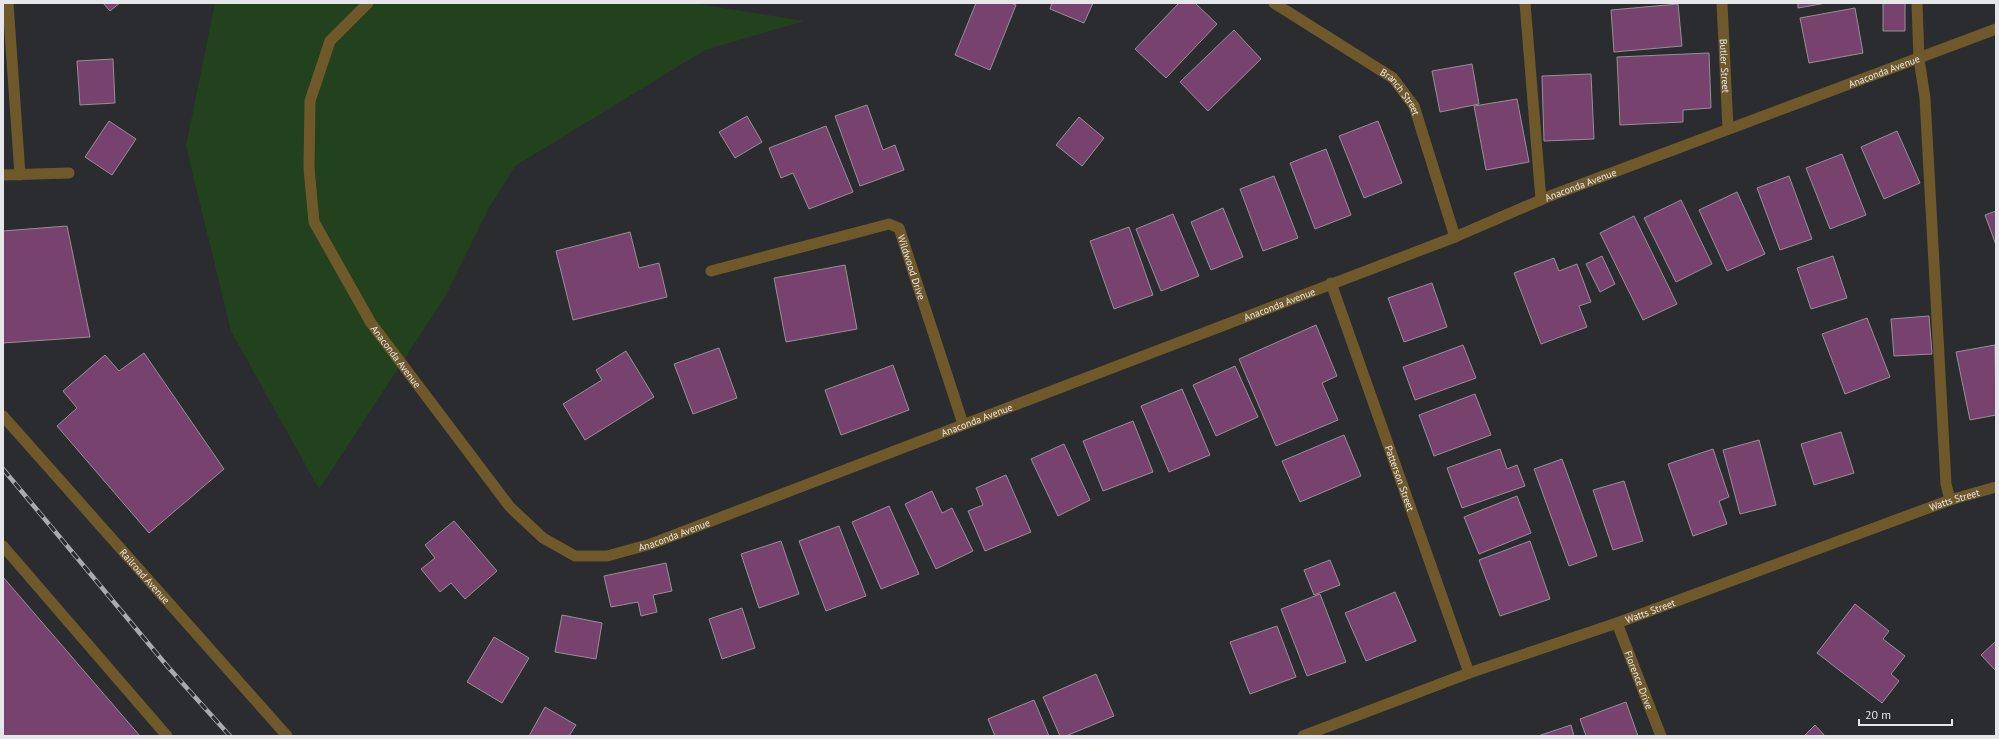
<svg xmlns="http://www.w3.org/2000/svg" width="1999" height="739" font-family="'PT Sans',sans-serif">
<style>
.green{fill:#22421e}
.building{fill:#78426f;stroke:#959094}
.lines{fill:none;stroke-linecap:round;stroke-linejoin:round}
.service{stroke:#6f592a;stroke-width:11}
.minor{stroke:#6f592a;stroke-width:11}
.rail-casing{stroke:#aaabae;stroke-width:4.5}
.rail{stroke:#2b2c30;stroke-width:3;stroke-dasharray:9;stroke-linecap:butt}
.labels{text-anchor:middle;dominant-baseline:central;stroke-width:4;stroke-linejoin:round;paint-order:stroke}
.street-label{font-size:10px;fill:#e5e6e9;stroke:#2b2c30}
</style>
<rect width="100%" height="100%" fill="#2b2c30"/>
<path class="green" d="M215 3H692L804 21 705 50 515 166 489 208 445 297 319 489 231 331 186 146Z"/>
<path class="building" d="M103 3H120L110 11Z
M976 3H1011L1016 5 990 70 955 55Z
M1052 3H1093L1084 23 1050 9Z
M1179 3H1195L1217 24 1166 78 1135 49Z
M1798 3H1826L1798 8Z
M1883 3H1905V31H1883Z
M1678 4 1682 46 1614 52 1611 10Z
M1855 8 1863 53 1809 63 1800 18Z
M1234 30 1261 59 1208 111 1180 82Z
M1709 53 1711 108 1683 110V122L1620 125 1617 57Z
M113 59 115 103 80 105 77 61Z
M1472 64 1479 104 1440 112 1432 71Z
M1591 74 1594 139 1544 141 1542 76Z
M1517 99 1529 162 1486 170 1474 106Z
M867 105 883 150 895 145 904 170 860 186 835 116Z
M747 116 762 142 735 158 719 132Z
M1079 117 1104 138 1082 166 1056 145Z
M109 121 136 139 112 175 85 157Z
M1378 121 1402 183 1364 198 1339 136Z
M826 126 853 192 809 209 793 173 781 178 769 148Z
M1897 131 1920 183 1884 199 1861 147Z
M1326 149 1351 215 1315 229 1290 163Z
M1842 154 1866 215 1830 229 1806 168Z
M1274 176 1298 238 1263 251 1240 189Z
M1789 176 1812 239 1780 250 1757 188Z
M1737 192 1765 254 1727 271 1699 210Z
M1681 200 1712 264 1676 282 1644 218Z
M1223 208 1243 257 1211 270 1191 222Z
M1996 211V245L1985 215Z
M1173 214 1199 276 1161 291 1136 229Z
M1634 216 1677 304 1643 320 1600 233Z
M67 226 90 337 3 343V231Z
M1129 227 1153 295 1114 309 1090 241Z
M630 232 639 268 659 263 667 297 573 320 556 251Z
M1602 256 1615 284 1600 292 1586 264Z
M1833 256 1847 298 1811 309 1797 268Z
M1554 258 1559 271 1577 264 1591 302 1579 306 1587 327 1541 344 1514 273Z
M845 265 857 329 786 342 774 278Z
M1432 283 1447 327 1404 342 1388 298Z
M1929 316 1932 354 1894 356 1891 319Z
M1867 318 1890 377 1845 394 1822 334Z
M1316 325 1337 376 1322 383 1338 420 1276 446 1239 359Z
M1463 345 1476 378 1415 400 1403 367Z
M1995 345 1996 415 1970 420 1956 352Z
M719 348 737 398 693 414 674 364Z
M626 351 654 397 585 440 563 404 602 380 596 370Z
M144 353 224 469 149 533 57 426 77 408 63 391 105 355 119 371Z
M893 365 909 410 841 435 825 390Z
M1235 366 1258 417 1216 436 1193 385Z
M1182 389 1210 455 1169 472 1141 406Z
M1475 394 1491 435 1434 456 1419 415Z
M1133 421 1153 472 1103 491 1083 441Z
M1841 432 1854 473 1814 485 1801 444Z
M1344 435 1361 476 1300 502 1282 461Z
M1759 440 1776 505 1740 514 1723 450Z
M1064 444 1090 500 1058 516 1031 459Z
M1500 449 1507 469 1517 465 1525 486 1462 508 1447 468Z
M1713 449 1729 497 1719 501 1727 524 1693 536 1668 464Z
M1562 459 1597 556 1569 566 1534 469Z
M1006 475 1031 532 985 551 968 511 983 505 976 488Z
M1624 481 1643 541 1613 550 1593 490Z
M932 491 942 513 952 508 973 551 936 569 905 504Z
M1517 496 1531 533 1479 554 1464 517Z
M889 506 919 574 881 589 852 522Z
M454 521 497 571 465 599 451 583 440 592 421 569 435 558 425 545Z
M839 526 866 596 826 611 799 541Z
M781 541 799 594 759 608 741 554Z
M1530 541 1550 599 1500 616 1479 560Z
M1330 560 1340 585 1314 595 1304 570Z
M666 563 672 591 653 595 657 612 641 616 638 602 611 607 604 576Z
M3 577 140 736H3Z
M1395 592 1416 641 1366 661 1345 613Z
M1320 594 1346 662 1307 676 1281 609Z
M1855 604 1889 631 1883 639 1905 656 1891 674 1899 681 1882 703 1817 653Z
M742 608 755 648 722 659 709 619Z
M562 615 602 623 596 659 555 652Z
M1277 626 1296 677 1250 694 1230 642Z
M494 637 529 658 502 703 467 682Z
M1996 641V671L1981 655Z
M1096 674 1114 716 1066 736H1060L1043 697Z
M1034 700 1049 736H995L988 719Z
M1626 702 1638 736H1586L1580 719Z
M545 707 576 725 569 736H529Z
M1571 725 1574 736H1538Z
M1815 725 1825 736H1804Z"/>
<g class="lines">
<path class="service" d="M8 3 20 175
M1525 3 1541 200
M1917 3 1919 59 1925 98 1946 484 1950 500
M3 175 69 173
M3 546 167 736"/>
<g class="minor">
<path id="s1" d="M368 3 330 41 310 101 309 168 314 222 371 323 510 507 543 538 575 556H607L651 544 1455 237 1550 196 1996 29"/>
<path id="s2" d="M1274 3 1393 78 1414 106 1455 237"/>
<path id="s3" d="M1722 3 1728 129"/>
<path id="s4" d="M711 271 889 224 899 228 963 424"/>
<path id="s5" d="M1331 283 1469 673"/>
<path id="s6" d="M3 416 287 736"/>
<path id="s7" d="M1617 623 1661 736"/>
<path id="s8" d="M1303 736 1469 673 1617 623 1950 500 1996 487"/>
</g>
<g class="rail-casing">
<path id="rail" d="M3 469 168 667 230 736"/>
</g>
<use href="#rail" class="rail"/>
</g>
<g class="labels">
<g class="street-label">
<text stroke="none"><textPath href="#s3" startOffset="63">Butler Street</textPath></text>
<text stroke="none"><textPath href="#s1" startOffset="2065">Anaconda Avenue</textPath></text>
<text stroke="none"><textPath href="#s2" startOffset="156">Branch Street</textPath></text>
<text stroke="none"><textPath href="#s1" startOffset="1741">Anaconda Avenue</textPath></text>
<text stroke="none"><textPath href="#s4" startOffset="236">Wildwood Drive</textPath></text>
<text stroke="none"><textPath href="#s1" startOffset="1417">Anaconda Avenue</textPath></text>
<text stroke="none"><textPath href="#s1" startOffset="396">Anaconda Avenue</textPath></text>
<text stroke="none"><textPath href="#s1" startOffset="1093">Anaconda Avenue</textPath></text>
<text stroke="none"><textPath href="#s5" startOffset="207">Patterson Street</textPath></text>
<text stroke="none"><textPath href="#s8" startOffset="693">Watts Street</textPath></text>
<text stroke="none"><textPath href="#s1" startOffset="769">Anaconda Avenue</textPath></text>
<text stroke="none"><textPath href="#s6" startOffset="214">Railroad Avenue</textPath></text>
<text stroke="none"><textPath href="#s8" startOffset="369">Watts Street</textPath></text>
<text stroke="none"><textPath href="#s7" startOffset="61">Florence Drive</textPath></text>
</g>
</g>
<rect width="1999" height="739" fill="none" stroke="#e5e6e9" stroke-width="8"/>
<path d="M1859 719v6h93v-6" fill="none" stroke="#e5e6e9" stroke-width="2"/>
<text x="1865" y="719" font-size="12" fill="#e5e6e9" stroke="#2b2c30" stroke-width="3" paint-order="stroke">20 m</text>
</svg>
